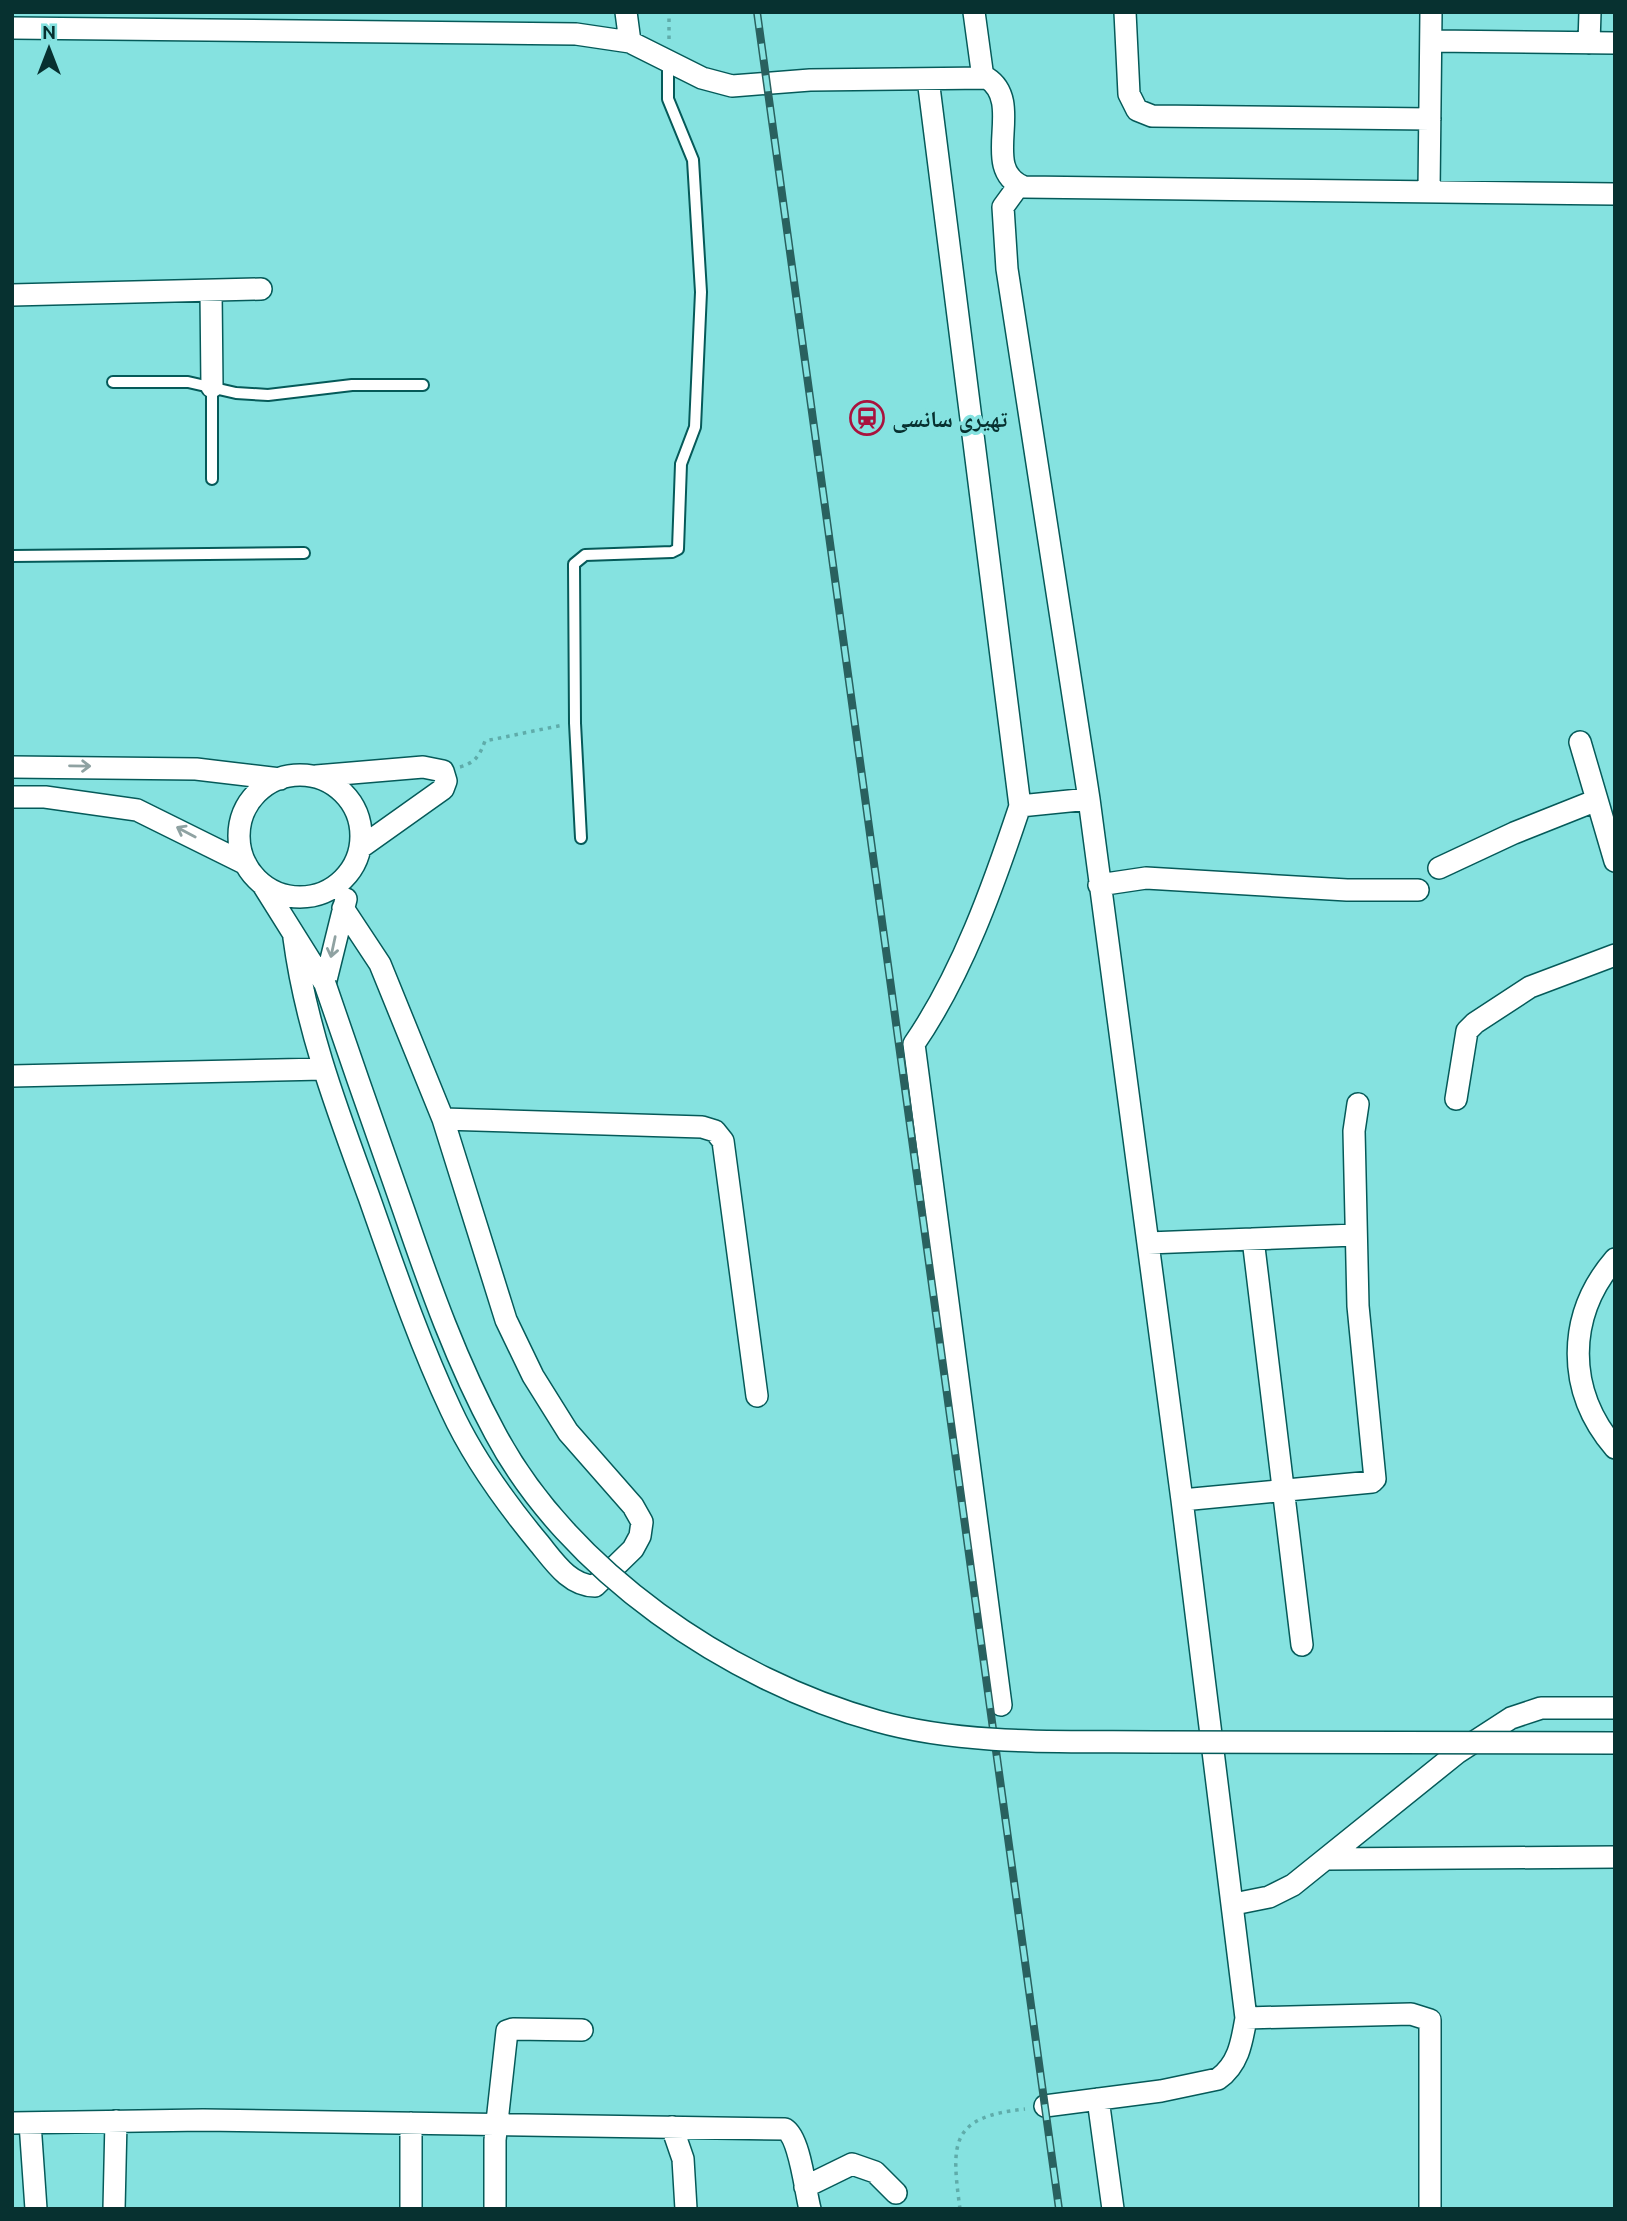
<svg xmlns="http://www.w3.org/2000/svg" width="1627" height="2221" font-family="Ubuntu,'Noto Naskh Arabic',sans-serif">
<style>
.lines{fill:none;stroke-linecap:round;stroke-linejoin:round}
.lane-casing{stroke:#055a59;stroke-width:14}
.street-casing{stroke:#055a59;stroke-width:24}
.path{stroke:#5facaa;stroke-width:3.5;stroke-dasharray:3.5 5;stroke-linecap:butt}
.lane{stroke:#fff;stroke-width:10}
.street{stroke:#fff;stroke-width:21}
.rail-casing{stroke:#29615f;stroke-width:8}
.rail{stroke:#85e2e0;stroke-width:5;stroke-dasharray:16;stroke-linecap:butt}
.street-bridge-casing{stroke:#055a59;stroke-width:24;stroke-linecap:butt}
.street-bridge{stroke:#fff;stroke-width:21}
.oneway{stroke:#8fa2a2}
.labels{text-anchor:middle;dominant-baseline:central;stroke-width:7;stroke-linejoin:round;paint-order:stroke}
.poi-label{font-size:23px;font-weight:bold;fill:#073130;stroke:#85e2e0;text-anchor:start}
</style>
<rect width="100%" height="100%" fill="#85e2e0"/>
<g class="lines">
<g class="lane-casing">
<path id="lane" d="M113 382H188L236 393 268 395 352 385H423
M212 479V387
M12 556 304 553
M581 838 575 723 574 564 585 555 672 552 678 549 681 464 695 427 701 292 693 160 668 99V62"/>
</g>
<g class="street-casing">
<path id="street" d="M626 12 630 42
M974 12 983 78
M1125 12 1129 94 1137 110 1152 116 1430 119
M12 28 576 34 630 42 702 78 732 86 810 80 987 78C1026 103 978 169 1024 187L1615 194
M1431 41 1615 43
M1589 43 1590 12
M928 79 1020 806C993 887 962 974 914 1044L1001 1705
M1019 185 1003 207 1007 269 1089 799 1182 1500 1246 2018C1242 2041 1239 2064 1218 2079L1161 2091 1045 2106
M1429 191 1431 12
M211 291 212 387
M12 295 261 289
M1580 742 1615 861
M12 767 196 769 280 779
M239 836a61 61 0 1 1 122 0a61 61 0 1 1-122 0Z
M316 776 423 767 443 771 446 781 443 789 360 848
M12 797H45L137 810 246 864
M1020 806 1089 799
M1439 868 1514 833 1597 800
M263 885 325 984
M1099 885 1146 878 1347 890H1418
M294 938C306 1029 338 1112 369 1197 394 1268 419 1342 451 1410 473 1458 505 1502 538 1542 553 1560 569 1586 595 1586L633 1549 640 1536 642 1522 633 1506 568 1432 533 1376 506 1320 443 1119 380 964 343 908
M325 984 346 899
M12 1076 323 1069
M1456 1099 1467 1031 1475 1023 1530 987 1615 955
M443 1119 702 1127 715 1131 723 1141 757 1396
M1253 1239 1302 1645
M1148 1243 1355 1235
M1615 1259C1566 1316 1566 1391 1615 1448
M1182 1500 1372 1482 1375 1479 1358 1306 1354 1131 1358 1104
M1327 1859 1615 1857
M1234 1904 1269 1897 1293 1885 1457 1753 1511 1718 1541 1708H1615
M1246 2018 1411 2014 1430 2020V2209
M1098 2099 1113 2209
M12 2123 203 2120 785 2129C800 2138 805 2190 810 2209
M30 2123 36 2209
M411 2123V2209
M672 2127 683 2159 686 2209
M805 2187 852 2164 875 2172 896 2193
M114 2209 116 2121
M495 2209V2140L507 2031 513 2029 582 2030"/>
</g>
<path class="path" d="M669 39V12
M460 767C475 763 480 755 485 741L563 725
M960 2209C951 2142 950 2117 1025 2109"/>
<use href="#lane" class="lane"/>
<use href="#street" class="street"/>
<g class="rail-casing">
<path id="rail" d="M757 12 1059 2209"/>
</g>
<use href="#rail" class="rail"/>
<g class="street-bridge-casing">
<path id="street-bridge" d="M325 984C351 1060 377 1135 404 1211 430 1287 457 1363 495 1433 568 1571 729 1680 877 1721 965 1746 1068 1741 1159 1742 1311 1743 1463 1743 1615 1743"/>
</g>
<use href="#street-bridge" class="street-bridge"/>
</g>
<defs><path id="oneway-shaft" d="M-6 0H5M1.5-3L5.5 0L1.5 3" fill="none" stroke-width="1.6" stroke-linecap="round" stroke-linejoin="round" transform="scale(1.75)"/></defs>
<g class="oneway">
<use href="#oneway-shaft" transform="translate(80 766) rotate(1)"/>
<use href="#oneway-shaft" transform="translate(186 832) rotate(-152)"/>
<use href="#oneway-shaft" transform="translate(333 947) rotate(102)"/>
</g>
<defs>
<g id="station-ring" transform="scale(1.75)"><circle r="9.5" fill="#85e2e0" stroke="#a9123d" stroke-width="1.5"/><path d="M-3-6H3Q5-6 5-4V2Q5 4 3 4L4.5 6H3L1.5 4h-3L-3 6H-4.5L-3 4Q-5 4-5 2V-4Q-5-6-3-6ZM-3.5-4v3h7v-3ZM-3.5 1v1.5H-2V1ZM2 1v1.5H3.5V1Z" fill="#a9123d"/></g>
</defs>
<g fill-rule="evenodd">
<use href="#station-ring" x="867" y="418"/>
</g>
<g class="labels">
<g class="poi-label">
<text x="892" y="418">تھیری سانسی</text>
</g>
</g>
<rect width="1627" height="2221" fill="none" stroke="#073130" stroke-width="28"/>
<g transform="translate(49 49)" stroke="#85e2e0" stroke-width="5" paint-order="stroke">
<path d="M0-5L12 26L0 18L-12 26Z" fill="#073130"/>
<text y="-10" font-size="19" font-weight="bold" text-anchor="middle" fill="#073130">N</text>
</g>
</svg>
